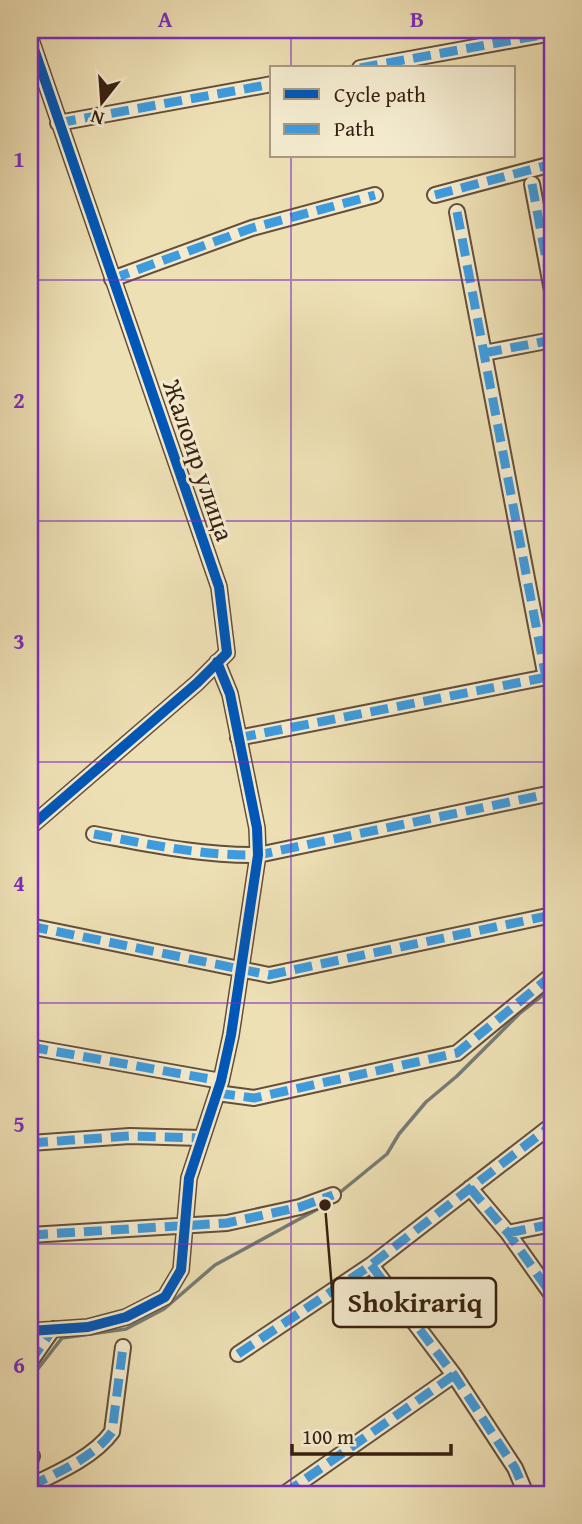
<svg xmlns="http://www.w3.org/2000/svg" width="582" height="1524" font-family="'Gentium Book Plus',serif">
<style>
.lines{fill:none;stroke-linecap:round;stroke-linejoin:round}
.stream{stroke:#757c75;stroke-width:3.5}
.minor-casing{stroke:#654f39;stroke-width:18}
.minor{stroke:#f4ebcf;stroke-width:14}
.quiet{stroke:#3e9bde;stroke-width:9;stroke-dasharray:18 9;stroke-linecap:butt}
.cycleway-casing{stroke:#f4ebcf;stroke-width:15}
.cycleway{stroke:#0057b8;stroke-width:10}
.grid{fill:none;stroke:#7b2cbf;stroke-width:2;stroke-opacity:0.55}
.labels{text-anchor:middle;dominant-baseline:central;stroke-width:6;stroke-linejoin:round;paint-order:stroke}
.street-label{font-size:26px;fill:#371f10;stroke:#f4ebcf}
.leader{fill:none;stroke:#371f10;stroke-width:2.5}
.callout-dot{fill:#371f10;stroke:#f4ebcf;stroke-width:2.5}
.callout{fill:#f4ebcf;stroke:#371f10;stroke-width:2.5}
.callout-label{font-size:28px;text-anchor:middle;font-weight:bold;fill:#371f10}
.neatline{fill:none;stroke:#7b2cbf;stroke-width:2.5}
.grid-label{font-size:23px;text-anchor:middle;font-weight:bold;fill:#7b2cbf}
</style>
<rect width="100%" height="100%" fill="#eee0b5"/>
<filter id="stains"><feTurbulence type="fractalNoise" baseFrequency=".00286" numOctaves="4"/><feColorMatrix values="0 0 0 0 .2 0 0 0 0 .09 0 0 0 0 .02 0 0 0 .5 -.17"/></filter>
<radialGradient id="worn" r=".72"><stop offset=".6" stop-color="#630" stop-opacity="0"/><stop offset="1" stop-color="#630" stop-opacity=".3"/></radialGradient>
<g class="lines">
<path class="stream" d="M338 1194 387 1154 399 1134 426 1102 457 1076 519 1014 552 988
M30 1379 62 1338 126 1329 164 1309 215 1265 327 1204"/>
<g class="minor-casing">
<path id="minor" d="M30 37 219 587 227 653 197 683 30 827
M360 68 552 33
M58 123 272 84
M532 184 552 291
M435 195 552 164
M457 212 546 678
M112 279 252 228 375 195
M484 353 552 340
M238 738 552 676
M94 834C148 844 202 856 258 855L552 793
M30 926 269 975 552 915
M30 1047 221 1081
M217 1093 254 1098 457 1053 552 975
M30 1143 130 1136 201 1138
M470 1188 508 1233 552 1295
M508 1233 552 1224
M30 1235 227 1223 300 1207 333 1195
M371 1265 454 1375 515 1468 526 1494
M30 1331 88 1327 126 1317 165 1297 181 1270 189 1178 221 1081 231 1035 258 855 257 828 230 694 217 662
M238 1354 371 1265 552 1125
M30 1362 53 1329
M30 1462 32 1456
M30 1486C57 1473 94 1457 112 1432L123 1347
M284 1494 454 1375"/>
</g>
<use href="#minor" class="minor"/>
<path class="quiet" d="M360 68 552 33
M58 123 272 84
M532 184 552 291
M435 195 552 164
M457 212 546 678
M112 279 252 228 375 195
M484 353 552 340
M238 738 552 676
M94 834C148 844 202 856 258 855L552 793
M30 926 269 975 552 915
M30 1047 221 1081
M217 1093 254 1098 457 1053 552 975
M30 1143 130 1136 201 1138
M470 1188 508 1233 552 1295
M508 1233 552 1224
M30 1235 227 1223 300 1207 333 1195
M371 1265 454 1375 515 1468 526 1494
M238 1354 371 1265 552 1125
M30 1362 53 1329
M30 1462 32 1456
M30 1486C57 1473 94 1457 112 1432L123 1347
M284 1494 454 1375"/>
<g class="cycleway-casing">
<path id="cycleway" d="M30 37 219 587 227 653 197 683 30 827
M30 1331 88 1327 126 1317 165 1297 181 1270 189 1178 221 1081 231 1035 258 855 257 828 230 694 217 662"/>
</g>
<use href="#cycleway" class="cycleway"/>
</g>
<path class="grid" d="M291 30V68M291 156V1494M30 280H552M30 521H552M30 762H552M30 1003H552M30 1244H552"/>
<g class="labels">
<g class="street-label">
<text transform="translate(199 460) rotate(71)">Жалоир улица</text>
</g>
</g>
<path class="leader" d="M325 1205L333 1302"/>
<circle class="callout-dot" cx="325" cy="1205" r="7"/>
<rect class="callout" x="333" y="1278" width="163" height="49" rx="7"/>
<g class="callout-label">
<text x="415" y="1312">Shokirariq</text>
</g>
<rect width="582" height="1524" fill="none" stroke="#eee0b5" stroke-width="77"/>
<rect x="270" y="66" width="245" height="91" fill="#f4ebcf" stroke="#a89983" stroke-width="2"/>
<rect x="284" y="89" width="35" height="10" fill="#0057b8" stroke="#a89983" stroke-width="2"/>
<text x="334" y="102" font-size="21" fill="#371f10">Cycle path</text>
<rect x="284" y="124" width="35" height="10" fill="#3e9bde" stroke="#a89983" stroke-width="2"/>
<text x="334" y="136" font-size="21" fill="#371f10">Path</text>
<g transform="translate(102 102) rotate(197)" stroke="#f4ebcf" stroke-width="5" paint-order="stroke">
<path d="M0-5L12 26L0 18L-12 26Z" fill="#371f10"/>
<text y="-10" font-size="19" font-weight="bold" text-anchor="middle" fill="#371f10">N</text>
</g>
<path d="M292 1444v10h159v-10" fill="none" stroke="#371f10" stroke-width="3.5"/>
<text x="302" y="1444" font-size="21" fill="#371f10" stroke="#f4ebcf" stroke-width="5" paint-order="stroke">100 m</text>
<rect x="38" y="38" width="506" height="1448" class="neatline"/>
<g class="grid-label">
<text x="165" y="27">A</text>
<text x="417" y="27">B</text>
<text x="19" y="167">1</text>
<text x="19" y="408">2</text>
<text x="19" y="649">3</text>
<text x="19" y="891">4</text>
<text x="19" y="1132">5</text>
<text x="19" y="1373">6</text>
</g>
<rect width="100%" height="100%" filter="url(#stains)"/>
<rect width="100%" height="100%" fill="url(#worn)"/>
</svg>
